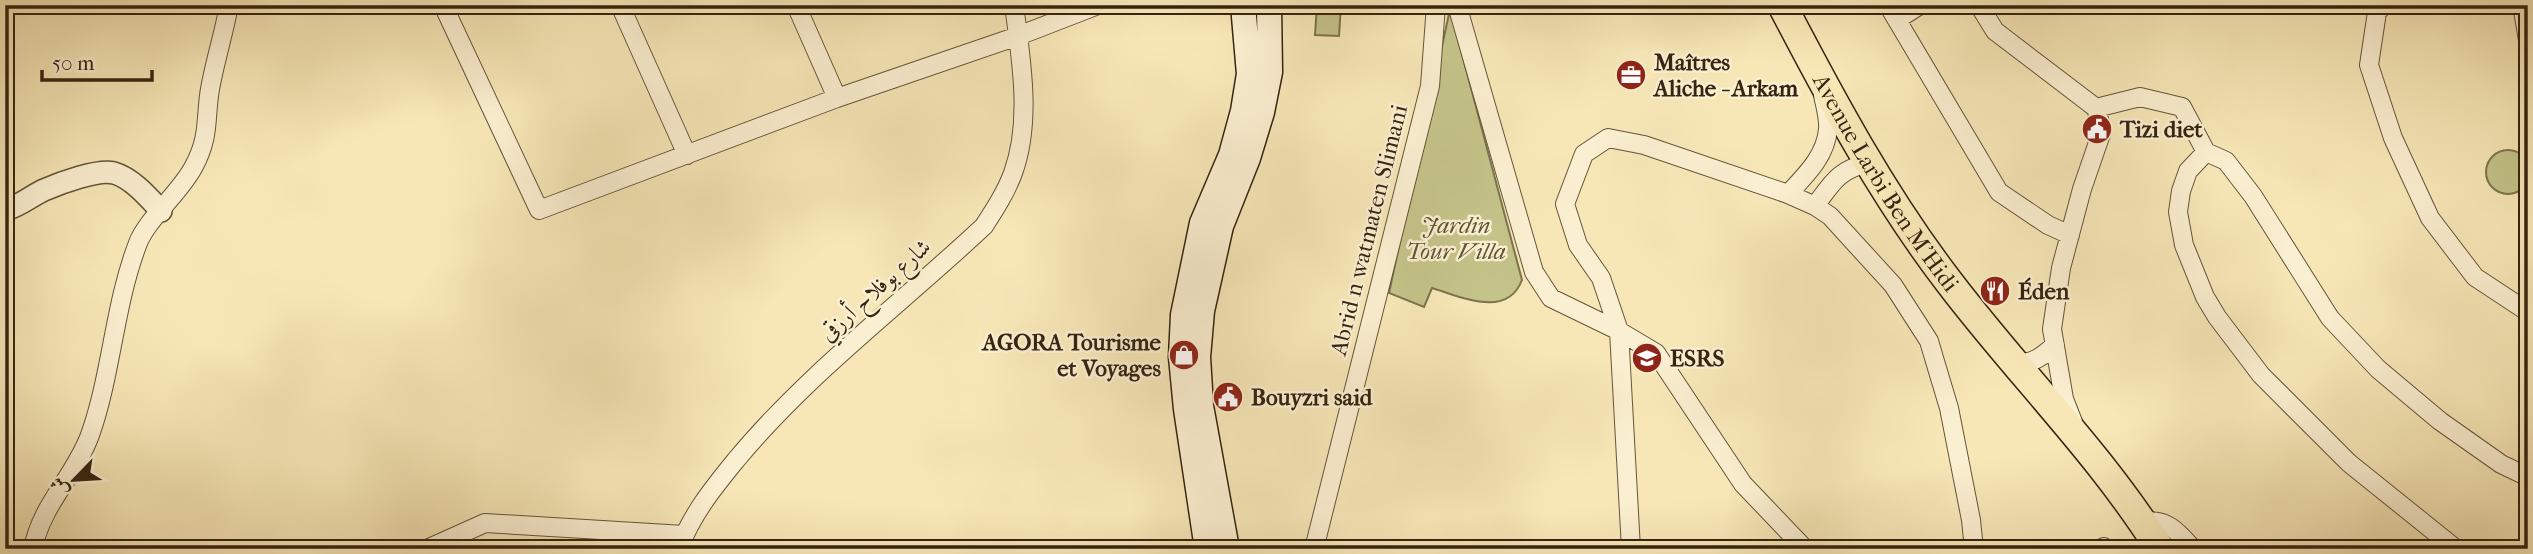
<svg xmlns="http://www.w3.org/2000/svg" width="2533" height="554" font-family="'IM FELL French Canon',Amiri,serif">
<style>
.green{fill:#c4c389;stroke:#7c744d;stroke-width:2}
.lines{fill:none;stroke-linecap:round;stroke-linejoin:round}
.minor-casing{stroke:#65553a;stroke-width:20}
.tertiary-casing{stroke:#65553a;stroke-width:24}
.secondary-casing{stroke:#342411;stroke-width:27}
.primary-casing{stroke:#342411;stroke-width:31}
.minor{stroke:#faefd0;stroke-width:18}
.tertiary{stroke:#faefd0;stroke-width:21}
.secondary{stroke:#faefd0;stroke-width:24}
.primary{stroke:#f7e7b7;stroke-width:28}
.labels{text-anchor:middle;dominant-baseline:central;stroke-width:5;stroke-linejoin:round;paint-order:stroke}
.poi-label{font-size:23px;font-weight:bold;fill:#342411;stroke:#faefd0;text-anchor:start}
.street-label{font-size:23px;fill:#342411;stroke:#faefd0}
.park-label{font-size:23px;font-style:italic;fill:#5f5435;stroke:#faefd0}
</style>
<rect width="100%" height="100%" fill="#f7e7b7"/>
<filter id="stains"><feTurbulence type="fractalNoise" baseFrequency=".00286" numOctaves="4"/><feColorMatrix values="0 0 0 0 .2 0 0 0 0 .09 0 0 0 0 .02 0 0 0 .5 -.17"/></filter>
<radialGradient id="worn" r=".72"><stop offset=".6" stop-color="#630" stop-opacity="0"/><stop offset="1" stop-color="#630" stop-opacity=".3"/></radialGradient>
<path class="green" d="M1317 5H1341L1339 36 1315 35Z
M1450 9 1522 280C1507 319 1462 297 1432 288L1424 307 1389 293Z
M2486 172a22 22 0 1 1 44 0a22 22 0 1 1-44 0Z"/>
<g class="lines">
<g class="minor-casing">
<path id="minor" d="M443 5 539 210 837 98 1018 36 1098 5
M620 5 687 155
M796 5 837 98
M1457 5 1534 272 1551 298 1619 331 1631 549
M1888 5 1999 192 2048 225 2070 235
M1979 5 1995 31 2096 108 2102 131 2082 189 2061 268 2052 329 2064 399 2073 422
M2384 5 2377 12 2369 65 2393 138 2430 218 2475 277 2528 312
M2522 5 2528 40
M1898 19 1920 5
M2096 108 2140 97 2182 107 2206 152
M1788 194C1805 176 1826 156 1828 129 1829 118 1825 106 1823 95
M1815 206C1832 183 1839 169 1869 163
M2016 362C2031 366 2044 355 2055 345
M2143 522C2167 518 2178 532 2193 549
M33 549C41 505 75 476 90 435 112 373 114 305 138 243 147 219 181 192 194 166 210 136 205 119 210 89 215 61 224 33 229 5
M427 549 485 523 684 535
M679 549C691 515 714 487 736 460 809 372 901 304 984 226 995 209 1006 192 1013 173 1032 121 1021 59 1014 5
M1314 549 1430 86 1436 5
M1805 549 1743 484 1656 353 1619 331 1601 278 1578 245 1565 204 1584 154 1608 138 1644 145 1788 194 1815 206 1830 216 1893 285 1929 341 1934 358 1949 408 1971 520 1974 549
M2100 549 2104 547
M2456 549 2349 463 2261 375 2217 317 2205 297 2184 245 2178 212 2181 191 2188 171 2206 152 2226 161 2253 196 2330 318 2378 369 2440 421 2501 464 2528 477"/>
</g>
<g class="tertiary-casing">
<path id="tertiary" d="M5 210C20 206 31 196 44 190 60 183 98 169 114 173 132 178 149 198 161 211"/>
</g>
<g class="secondary-casing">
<path id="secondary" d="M1207 549 1186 409 1181 357 1183 315 1202 223 1231 155 1243 111 1249 74 1243 5
M1227 549 1201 406 1198 357 1202 311 1221 226 1248 158 1262 112 1270 72 1269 5"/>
</g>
<g class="primary-casing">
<g id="primary">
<path id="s1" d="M1782 5C1832 101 1883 196 1949 282 2018 373 2099 452 2160 549"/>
</g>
</g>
<use href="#minor" class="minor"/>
<use href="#tertiary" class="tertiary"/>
<use href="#secondary" class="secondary"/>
<use href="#primary" class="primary"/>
</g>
<defs>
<g id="office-disc" transform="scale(1.575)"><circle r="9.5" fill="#8f2418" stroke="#faefd0"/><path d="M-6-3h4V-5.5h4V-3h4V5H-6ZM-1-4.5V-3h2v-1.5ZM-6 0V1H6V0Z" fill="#fff"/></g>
<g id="civic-disc" transform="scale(1.575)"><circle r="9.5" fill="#8f2418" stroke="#faefd0"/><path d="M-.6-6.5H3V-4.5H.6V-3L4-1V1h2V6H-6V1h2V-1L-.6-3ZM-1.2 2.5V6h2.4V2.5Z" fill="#fff"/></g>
<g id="restaurant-disc" transform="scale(1.575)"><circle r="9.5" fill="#8f2418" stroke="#faefd0"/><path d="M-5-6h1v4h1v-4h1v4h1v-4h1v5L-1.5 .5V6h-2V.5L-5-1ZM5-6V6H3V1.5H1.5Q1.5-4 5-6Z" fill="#fff"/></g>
<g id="shop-disc" transform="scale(1.575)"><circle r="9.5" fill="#8f2418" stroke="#faefd0"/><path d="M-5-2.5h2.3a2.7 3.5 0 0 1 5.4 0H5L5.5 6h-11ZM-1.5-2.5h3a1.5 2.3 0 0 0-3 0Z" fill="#fff"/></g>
<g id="school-disc" transform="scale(1.575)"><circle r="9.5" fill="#8f2418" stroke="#faefd0"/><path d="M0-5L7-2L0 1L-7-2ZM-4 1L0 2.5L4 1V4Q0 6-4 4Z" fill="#fff"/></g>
</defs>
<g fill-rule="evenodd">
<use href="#office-disc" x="1631" y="75"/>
<use href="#civic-disc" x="2097" y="129"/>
<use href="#restaurant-disc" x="1995" y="291"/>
<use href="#shop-disc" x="1184" y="355"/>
<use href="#school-disc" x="1647" y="358"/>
<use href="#civic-disc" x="1228" y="397"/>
</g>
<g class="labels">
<g class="poi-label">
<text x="1654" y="62">Maîtres<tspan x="1654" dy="26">Aliche - Arkam</tspan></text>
<text x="2120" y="129">Tizi diet</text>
<text x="2018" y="291">Éden</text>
<text x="1161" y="342" text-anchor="end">AGORA Tourisme<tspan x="1161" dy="26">et Voyages</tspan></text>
<text x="1670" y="358">ESRS</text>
<text x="1251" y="397">Bouyzri said</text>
</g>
<g class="street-label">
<text stroke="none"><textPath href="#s1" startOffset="206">Avenue Larbi Ben M'Hidi</textPath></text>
<text transform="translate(1369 230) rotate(-76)">Abrid n watmaten Slimani</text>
<text transform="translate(875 290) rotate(-42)">شارع بوفلاح أرزقي</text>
</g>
<g class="park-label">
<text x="1456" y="225">Jardin<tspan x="1456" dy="26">Tour Villa</tspan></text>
</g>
</g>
<rect width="2533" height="554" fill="none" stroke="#f7e7b7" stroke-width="28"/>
<rect x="7" y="7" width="2519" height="540" fill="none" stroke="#342411" stroke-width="3.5"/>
<rect x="14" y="14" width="2505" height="526" fill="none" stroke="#342411" stroke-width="2"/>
<g transform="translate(74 480) rotate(245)" stroke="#faefd0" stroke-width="5" paint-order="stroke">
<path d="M0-5L12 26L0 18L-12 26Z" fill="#342411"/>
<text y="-10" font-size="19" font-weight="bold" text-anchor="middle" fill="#342411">ش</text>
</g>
<path d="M42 70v10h110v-10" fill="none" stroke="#342411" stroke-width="3.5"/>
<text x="52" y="70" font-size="21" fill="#342411" stroke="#faefd0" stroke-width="5" paint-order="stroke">50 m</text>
<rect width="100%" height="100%" filter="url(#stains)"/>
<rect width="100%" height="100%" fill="url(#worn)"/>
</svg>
